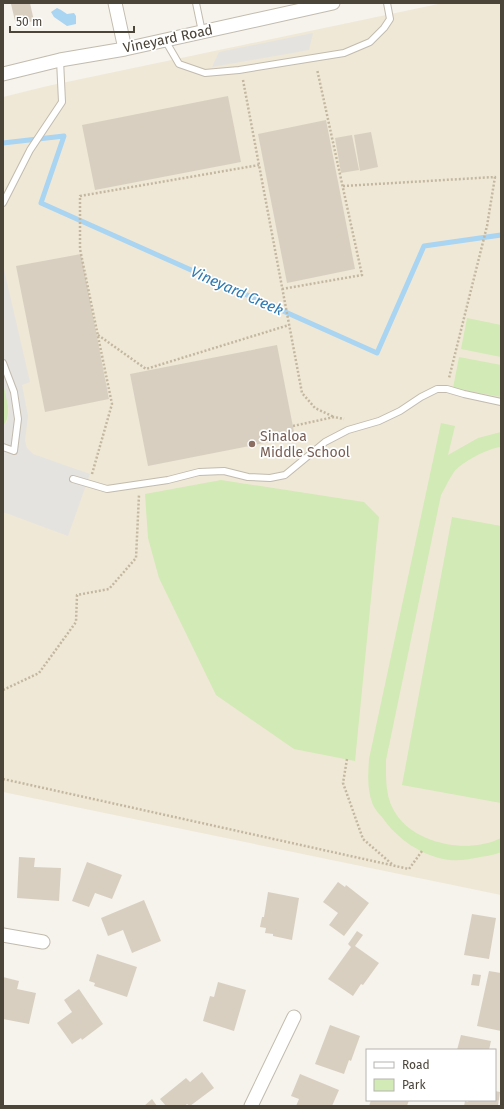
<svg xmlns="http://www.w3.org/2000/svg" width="504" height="1109" font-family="'Fira Sans',sans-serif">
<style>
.education{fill:#efe8d6}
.green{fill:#d2eab5}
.parking{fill:#e5e3e0}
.water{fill:#a9d4f2}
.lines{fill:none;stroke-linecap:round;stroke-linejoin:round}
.stream{stroke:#a9d4f2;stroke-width:5}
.building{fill:#d8cfc1}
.service-casing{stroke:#c2bbae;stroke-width:8}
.minor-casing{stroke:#c2bbae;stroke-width:15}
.path{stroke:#c4b79f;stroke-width:2.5;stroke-dasharray:2 2;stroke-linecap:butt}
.service{stroke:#fff;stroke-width:6}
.minor{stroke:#fff;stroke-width:13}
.education-dot{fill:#8d6e63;stroke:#fff;stroke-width:1.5}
.labels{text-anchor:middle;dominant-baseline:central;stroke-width:3.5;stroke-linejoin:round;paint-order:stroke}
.street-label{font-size:14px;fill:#4b4439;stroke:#fff}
.education-label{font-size:14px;fill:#785e54;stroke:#fff;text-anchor:start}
.water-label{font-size:15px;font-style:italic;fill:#2e7ab2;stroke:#fff}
</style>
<rect width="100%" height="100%" fill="#f6f3ec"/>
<path class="education" d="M443 3H501V895L3 792V97L43 87Z"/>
<path class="green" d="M467 318 501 325V357L461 349Z
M459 357 501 365V397L453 388Z
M3 382C6 396 13 414 3 426Z
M441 423 455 426 448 455 478 438 501 432V447C488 448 462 462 454 472 449 479 445 488 441 495L386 760C386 779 385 798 396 814 416 845 470 854 501 838V852C494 855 487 856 480 857 471 859 459 861 450 860 423 857 397 839 382 817 379 814 375 809 373 805 367 790 368 775 369 759Z
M221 480 364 502 379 517 355 761 294 749 216 695 159 578 148 538 145 494Z
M452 517 501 526V803L402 785Z"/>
<path class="parking" d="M313 33 309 50 212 67 219 52Z
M3 265 30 382 22 385 28 416 25 440 27 448 33 454 90 474 68 536 3 512V426L7 422 9 411 3 382Z"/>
<path class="water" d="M57 8 61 10 67 14 74 13 76 16V24L67 26 54 17 51 12Z"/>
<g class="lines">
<path class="stream" d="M3 143 64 136 41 203 377 353 424 246 501 235"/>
</g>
<path class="building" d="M15 3H30L34 21 16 25 11 4Z
M228 96 241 162 95 190 82 125Z
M326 120 355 269 287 283 258 134Z
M371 132 378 167 360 171 354 135Z
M352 135 359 170 341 173 335 138Z
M81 254 109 399 45 412 16 266Z
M277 345 295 437 148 466 130 374Z
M19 857 35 858 34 867 61 868 59 901 17 898Z
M87 862 122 875 112 899 95 893 89 907 72 901Z
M338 882 345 887 346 885 369 903 344 936 329 925 338 913 323 902Z
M268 892 299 898 292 940 273 936V934L265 933 266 928 260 927 262 917H264Z
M144 900 161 941 132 953 123 930 108 936 101 918Z
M472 914 496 918 489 959 464 955Z
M357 931 363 935 355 946 379 963 363 985 361 984 353 996 328 979 351 947 348 944Z
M97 954 137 967 127 997 94 986 95 983 89 981Z
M489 971 501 973V1031L477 1026Z
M473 974 481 975 479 986 471 985Z
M3 977 19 981 17 989 36 993 29 1024 3 1019Z
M218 982 246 990 234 1031 203 1021 210 996 214 997Z
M79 989 103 1024 82 1040 81 1038 72 1044 57 1023 72 1012 64 1000Z
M330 1025 360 1036 351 1061 349 1060 344 1074 315 1064Z
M461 1035 491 1041 489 1050H457Z
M202 1072 214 1088 190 1106 187 1104 185 1106H166L160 1099 186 1078 190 1082Z
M300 1074 339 1090 332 1106H296L299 1099 291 1096Z
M495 1091 500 1092 498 1106H464L465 1101 468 1102 469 1100H495Z
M152 1099 157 1106H144Z
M371 1100H409L407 1106H369Z"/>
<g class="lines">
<g class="service-casing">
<path id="service" d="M196 3 202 32
M165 40 179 64 205 73 239 70 344 53 370 42 384 28 390 19 387 3
M3 203 30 150 62 102 60 60
M3 363 14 392 18 419 14 451 3 447
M73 479 107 489 168 480 199 472 224 471 248 477 270 478 285 475 325 442 348 430 379 421 400 411 421 397 437 389H447L464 394 501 402"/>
</g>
<g class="minor-casing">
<path id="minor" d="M115 3 125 49
M3 74 60 60 125 49 333 3
M3 935 43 942
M251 1106 294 1017"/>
</g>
<path class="path" d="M243 80 302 393 315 408 334 417
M343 186 495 177 487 226 449 378
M282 289 362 275 317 69
M98 335 146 369 289 325
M293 426 334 417 344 419
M92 474 112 404 80 249V196L259 165
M3 690 39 673 76 622 77 595 109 589 136 558 139 495
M347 759 343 783 363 839 393 865
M3 779 409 869 422 851"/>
<use href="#service" class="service"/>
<use href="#minor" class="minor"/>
</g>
<circle class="education-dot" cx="252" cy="444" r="4"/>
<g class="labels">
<g class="street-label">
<text transform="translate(168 39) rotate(-12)">Vineyard Road</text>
</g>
<g class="education-label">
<text x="260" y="436">Sinaloa<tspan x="260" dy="16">Middle School</tspan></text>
</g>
<g class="water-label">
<text transform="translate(237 291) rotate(24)">Vineyard Creek</text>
</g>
</g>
<rect width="504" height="1109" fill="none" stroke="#4b4439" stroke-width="8"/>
<rect x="366" y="1049" width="130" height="52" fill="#ffffff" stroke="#b7b4b0"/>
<rect x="374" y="1062" width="20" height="6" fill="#ffffff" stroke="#b7b4b0"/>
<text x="402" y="1069" font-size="12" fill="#4b4439">Road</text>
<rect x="374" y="1079" width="20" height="12" fill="#d2eab5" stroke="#b7b4b0"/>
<text x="402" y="1089" font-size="12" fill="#4b4439">Park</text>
<path d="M10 26v6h124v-6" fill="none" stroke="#4b4439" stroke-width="2"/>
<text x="16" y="26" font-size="12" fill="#4b4439" stroke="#ffffff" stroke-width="3" paint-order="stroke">50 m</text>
</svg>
